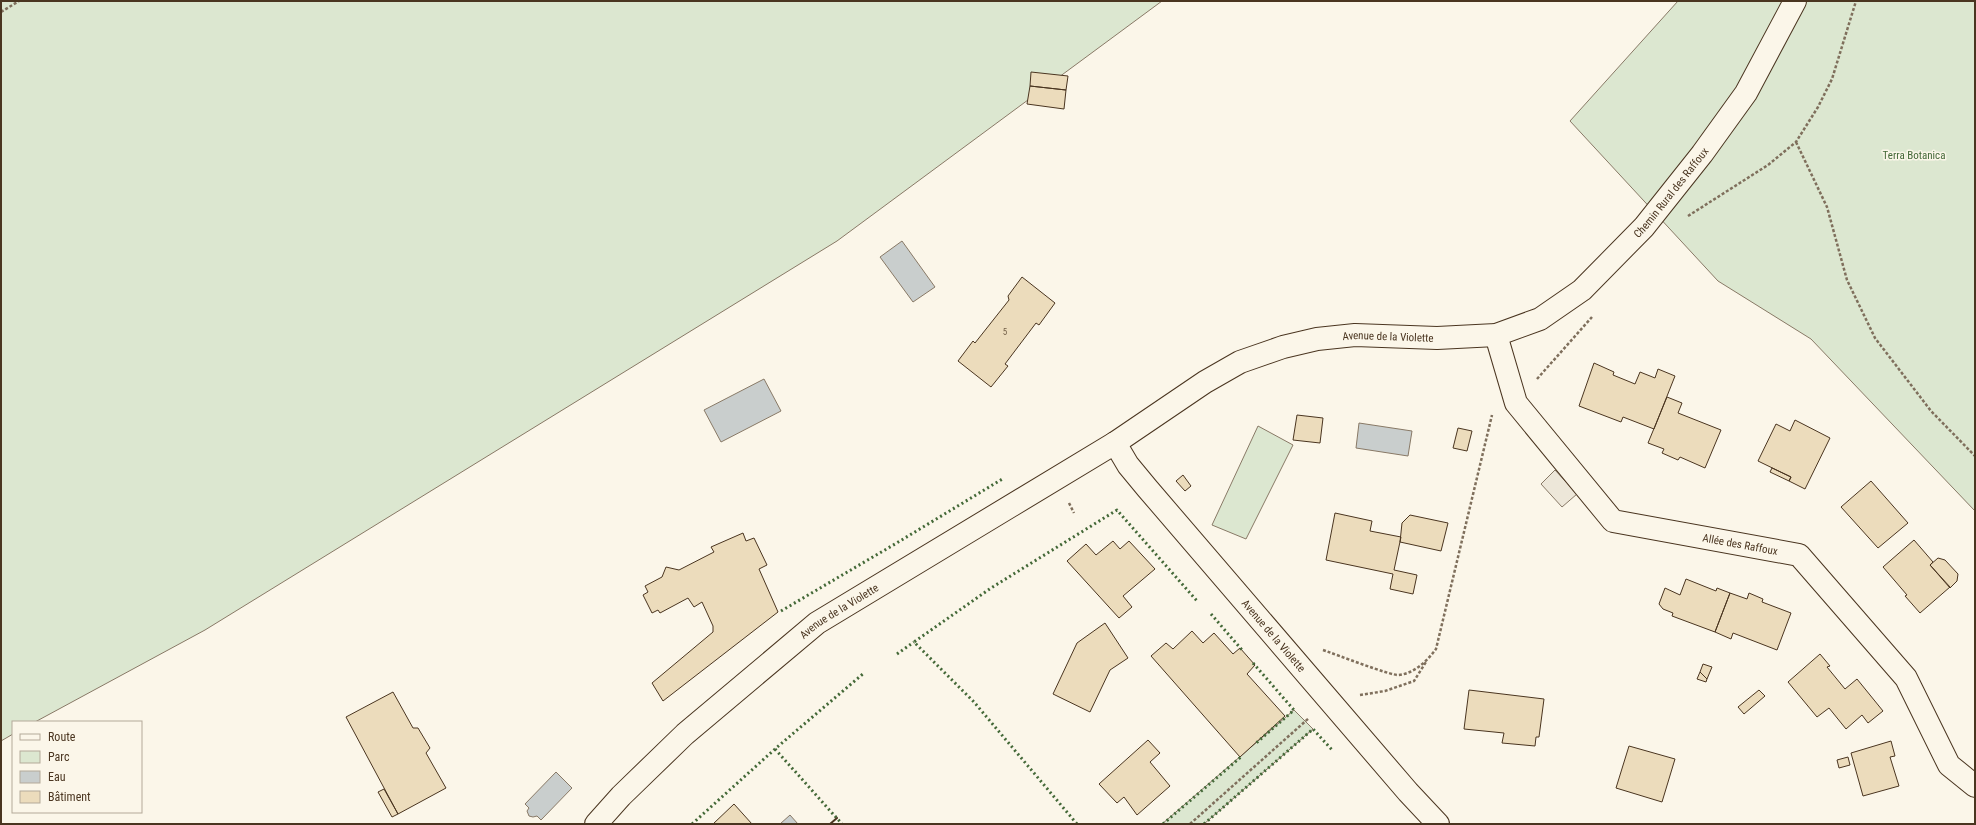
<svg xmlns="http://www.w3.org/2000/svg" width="1976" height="825" font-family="'Roboto Condensed',sans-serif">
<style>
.green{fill:#dce7d0;stroke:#887966}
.parking{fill:#ede7d9;stroke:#887966}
.water{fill:#c9cecd;stroke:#887966}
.building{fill:#ecdcbc;stroke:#4a3520}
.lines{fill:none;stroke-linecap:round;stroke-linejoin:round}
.minor-casing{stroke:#4a3520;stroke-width:24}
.path{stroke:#7f6f5c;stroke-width:2.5;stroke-dasharray:3 2;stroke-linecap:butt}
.minor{stroke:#fbf6e9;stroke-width:22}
.hedge{stroke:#436837;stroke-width:3;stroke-dasharray:2 3;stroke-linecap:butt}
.wall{stroke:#4a3520;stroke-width:2}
.labels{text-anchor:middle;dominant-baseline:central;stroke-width:3;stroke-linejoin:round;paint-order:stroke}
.number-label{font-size:9px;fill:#725f47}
.park-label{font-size:11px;fill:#436837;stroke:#fbf6e9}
.street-label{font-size:11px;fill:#4a3520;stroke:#fbf6e9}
</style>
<rect width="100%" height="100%" fill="#fbf6e9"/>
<path class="green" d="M1 1H1162L837 241 205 630 35 722H13V734L1 741Z
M1678 1H1975V511L1811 339 1718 281 1570 121Z
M1258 426 1293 445 1246 539 1212 525Z
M1294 710 1313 729 1204 824H1162Z"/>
<path class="parking" d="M1555 470 1577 494 1562 507 1541 484Z"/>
<path class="water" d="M902 241 935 287 913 302 880 257Z
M764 379 781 411 721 442 704 410Z
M1359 423 1412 431 1408 456 1356 448Z
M556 772 572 788 541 820 537 816 533 817 529 816 527 811 529 808 525 804Z
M790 815 798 824H780Z"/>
<path class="building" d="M1031 72 1068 76 1066 90 1030 86Z
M1030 86 1066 90 1064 109 1027 104Z
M1022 277 1055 303 1039 325 1036 323 1005 364 1008 366 991 387 958 361 973 341 975 343 1009 300 1008 296Z
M1594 363 1614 372 1613 375 1635 384 1640 372 1655 378 1658 369 1675 376 1654 429 1623 417 1621 422 1579 406Z
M1667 397 1682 403 1678 413 1721 430 1705 468 1680 457 1678 460 1662 453 1664 449 1648 443Z
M1297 415 1323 418 1320 443 1293 440Z
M1795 420 1830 438 1805 489 1789 481 1791 477 1758 461 1776 424 1790 431Z
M1458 428 1472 431 1467 451 1453 448Z
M1772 468 1791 477 1789 481 1770 472Z
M1183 475 1191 486 1185 491 1176 481Z
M1871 481 1908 523 1878 548 1841 507Z
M1335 513 1372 521 1370 531 1401 537 1394 570 1417 575 1413 594 1390 589 1393 574 1326 560Z
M1410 515 1448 523 1441 551 1400 542 1402 523Z
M743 533 746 541 754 538 767 565 759 569 778 612 663 701 652 683 713 632V626L702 602 694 607 688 598 660 613 658 610 652 613 643 595 648 592 645 586 662 577 666 567 679 570 714 552 711 547Z
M1914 540 1933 562 1930 565 1950 587 1920 613 1905 596 1907 595 1883 567Z
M1113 541 1120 549 1129 541 1155 569 1123 596 1132 607 1119 618 1067 561 1086 544 1096 555Z
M1938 558 1945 560 1958 574 1957 581 1950 588 1930 565Z
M1686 579 1716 591 1717 588 1730 593 1715 632 1672 616 1673 613 1663 609 1659 604 1665 588 1680 595Z
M1730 593 1747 599 1749 593 1763 599 1762 602 1791 613 1777 650 1733 633 1731 639 1715 632Z
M1105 623 1128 658 1110 670 1090 712 1053 694 1077 643Z
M1192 631 1203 643 1214 633 1233 654 1240 648 1255 665 1247 674 1285 716 1240 757 1151 656 1166 643 1173 649Z
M1820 654 1830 666 1827 667 1845 689 1857 679 1883 711 1868 723 1862 715 1846 729 1829 708 1817 717 1788 682Z
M1703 664 1712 667 1707 679 1700 672Z
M1700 672 1707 679 1706 682 1697 679Z
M1469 690 1544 699 1539 737H1536L1535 746 1502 743 1504 733 1464 729Z
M1759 690 1765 696 1744 714 1738 707Z
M393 692 413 728H418L430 748 426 753 446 788 398 814 346 717Z
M1148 740 1160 753 1150 762 1170 786 1137 815 1124 797 1117 803 1099 784Z
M1891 741 1895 756 1890 757 1899 786 1863 796 1851 753Z
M1629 746 1675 759 1662 802 1616 788Z
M1848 757 1850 765 1839 768 1837 760Z
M384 789 398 814 392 817 378 792Z
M734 804 752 824H713Z"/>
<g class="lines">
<g class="minor-casing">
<g id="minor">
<path id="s1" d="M1496 335 1516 403 1613 521 1799 555 1906 678 1949 765 1975 786"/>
<path id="s2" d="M1115 443 1128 465 1147 488 1408 792 1438 824"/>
<path id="s3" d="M596 824 621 796 685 734 817 623 1115 443 1205 382 1240 362 1283 347 1317 339 1355 335 1437 338 1496 335 1540 319 1582 290 1644 227 1702 154 1746 93 1795 1"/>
</g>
</g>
<path class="path" d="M1 12 19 1
M1796 142 1827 207 1847 280 1875 338 1931 411 1975 456
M1688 216 1768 165 1796 142 1818 107 1832 79 1856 1
M1537 379 1592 317
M1069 503 1074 513
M1323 650C1335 654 1391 676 1399 675 1415 673 1427 661 1436 649L1492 415
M1360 695 1385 691 1414 681 1426 662
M1190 824 1309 718"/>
<use href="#minor" class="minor"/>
<path class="hedge" d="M781 611 895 544 1004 478
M1211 614 1242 650
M897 654 914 642
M1253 663 1294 710 1255 744
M775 749 842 824
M692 824 775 749 864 673
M1077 824 974 702 914 642 991 588 1117 510 1197 601
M1163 824 1242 756
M1204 824 1313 729 1333 751"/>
<path class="wall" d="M830 824 837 818"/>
</g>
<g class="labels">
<g class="number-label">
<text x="1005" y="332">5</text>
</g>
<g class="park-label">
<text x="1914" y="155">Terra Botanica</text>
</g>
<g class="street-label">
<text stroke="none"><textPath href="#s3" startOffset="1286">Chemin Rural des Raffoux</textPath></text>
<text stroke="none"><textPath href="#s3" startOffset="948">Avenue de la Violette</textPath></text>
<text stroke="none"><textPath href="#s1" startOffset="353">Allée des Raffoux</textPath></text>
<text stroke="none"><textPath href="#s3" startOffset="324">Avenue de la Violette</textPath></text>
<text stroke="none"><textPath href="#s2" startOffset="250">Avenue de la Violette</textPath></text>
</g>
</g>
<rect width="1976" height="825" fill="none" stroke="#4a3520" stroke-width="4"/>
<rect x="12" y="721" width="130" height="92" fill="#fbf6e9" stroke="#b4a999"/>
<rect x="20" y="734" width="20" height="6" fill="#fbf6e9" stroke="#b4a999"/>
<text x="48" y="741" font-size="12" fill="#4a3520">Route</text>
<rect x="20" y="751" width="20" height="12" fill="#dce7d0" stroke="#b4a999"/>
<text x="48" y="761" font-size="12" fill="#4a3520">Parc</text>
<rect x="20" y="771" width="20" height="12" fill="#c9cecd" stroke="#b4a999"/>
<text x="48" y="781" font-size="12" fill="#4a3520">Eau</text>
<rect x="20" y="791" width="20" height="12" fill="#ecdcbc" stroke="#b4a999"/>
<text x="48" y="801" font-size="12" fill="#4a3520">Bâtiment</text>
</svg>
